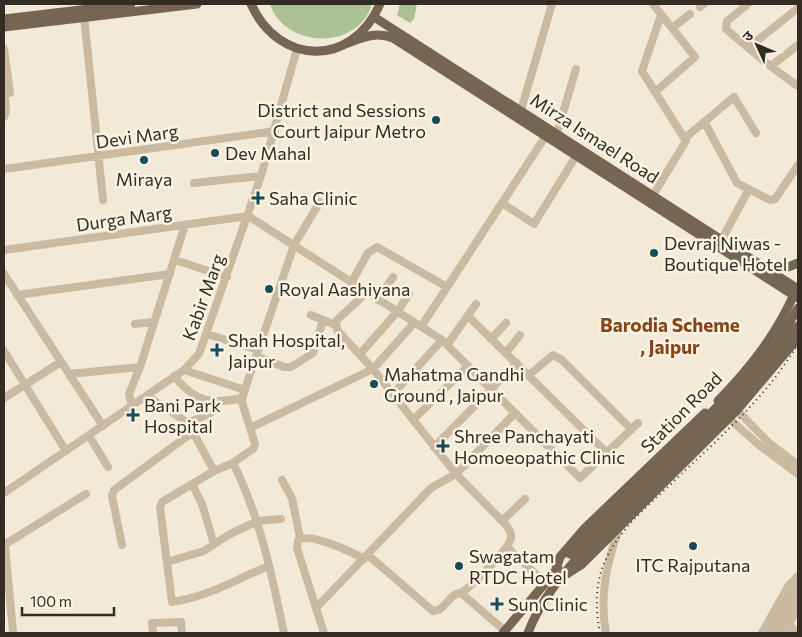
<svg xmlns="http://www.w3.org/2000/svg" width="802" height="637" font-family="Commissioner,'Noto Sans Devanagari',sans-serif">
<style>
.green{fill:#acc195}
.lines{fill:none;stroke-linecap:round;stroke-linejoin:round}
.minor{stroke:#cabaa1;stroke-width:8}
.major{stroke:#776554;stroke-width:9}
.rail{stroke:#342c24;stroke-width:2;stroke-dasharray:1 4;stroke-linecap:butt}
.major-bridge{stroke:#776554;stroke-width:9}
.poi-dot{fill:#184a57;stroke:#faf2e2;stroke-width:2}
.labels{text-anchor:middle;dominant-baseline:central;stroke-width:5;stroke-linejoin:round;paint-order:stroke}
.poi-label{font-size:18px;fill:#342c24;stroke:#faf2e2;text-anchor:start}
.street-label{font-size:18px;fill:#342c24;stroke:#faf2e2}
.neighbourhood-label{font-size:19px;font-weight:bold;fill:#874419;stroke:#faf2e2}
</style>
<rect width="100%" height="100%" fill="#f2e9d6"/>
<path class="green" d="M270 4H372C358 51 285 49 270 4Z
M400 4H417L414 19 410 23 397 15Z"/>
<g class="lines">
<path class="minor" d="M653 4 695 57 655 92
M748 4 727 21 726 29 765 62 796 85 798 83
M700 7 704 4
M84 16 103 200
M672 28 690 14
M748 48 798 8
M4 49 10 93
M771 66 798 45
M521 110 552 4
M4 117 6 111 4 87
M705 123 737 183 770 200 775 199 798 165
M557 133 576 69
M685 138 734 97 756 133
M4 169 275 131
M194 183 261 176
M653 195 686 141 642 71 661 15
M502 203 534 224 576 156
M722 239 749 189
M4 250 248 216 442 340 580 478 638 423
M175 260 227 277
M4 274 103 426
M351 283 368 253 377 247 447 287
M366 293 336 321 337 330 373 369 456 474 505 524C508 528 512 532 511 538 510 548 471 587 461 593
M17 295 170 274
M378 300 393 277
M311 315 335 325
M468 316 607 453
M135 324 154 322
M421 327 545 137
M207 334 258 350
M491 339 506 323
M447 345 476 304
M4 351 66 451
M506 353 520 335
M360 354 397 312 409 294
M256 356 284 367H291L313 353 323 320
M184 370 245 390
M69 374 140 367
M529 375 553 355 562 360 631 429
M174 376C195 402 211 405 242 398
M393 394 442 340
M147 396 188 423 214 471
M4 398 61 362
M132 406 129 394 140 367 185 225
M733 406 769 443 798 465
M726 416 759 445 798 474
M413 420 468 366
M188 423 211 413
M252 427 373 369 414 323
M89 436 108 467
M434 447 517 363
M231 464 253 449 255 444 242 402 243 395 294 245 320 202
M282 480 292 498 300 538
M192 484 202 504 214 544
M4 493 184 370 199 354 261 176 297 49
M502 521 525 499
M5 544 13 633
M4 545 86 494
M122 545 112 496 114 490 193 432
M507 547 545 583
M368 555 433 611C446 611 449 593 461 593L504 630
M167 562 204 551 230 534 258 521 281 519
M269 566C236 579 208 597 172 602L160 508 162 502 214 471 233 463C260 517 272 575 284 633
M316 608 297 548 298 540C310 532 352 552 364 559
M789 625 798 633
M153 633 152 623 181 622 182 633
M324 633 316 608 431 488 456 474 515 413
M606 633C599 596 607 563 619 528
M762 633 789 585 798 576
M770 633 798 581
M778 633 798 596
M784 633 798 608"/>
<path class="major" d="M251 4C279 66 352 68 380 4
M374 17 798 289
M4 19 131 4
M4 27 197 4
M345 44C362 38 375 31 393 38L798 298
M767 268 788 267 798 263
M718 401C750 368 777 334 795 292
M570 554 647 477
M555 572 560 557 585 528 705 413
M562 577 581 565 737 410 798 338
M503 633 558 568
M528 633C549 576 613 522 656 480"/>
<path class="rail" d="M600 633C595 608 595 582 606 559 621 527 649 505 673 482 719 438 766 398 798 344"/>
<path class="major-bridge" d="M649 475 767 357 778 342 798 308
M656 480 757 379 783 350 798 326"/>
</g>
<g class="poi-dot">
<circle cx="436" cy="120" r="5"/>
<circle cx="215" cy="153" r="5"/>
<circle cx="144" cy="160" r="5"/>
<path d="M255.5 190.5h5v5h5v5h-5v5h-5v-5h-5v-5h5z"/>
<circle cx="654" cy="253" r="5"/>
<circle cx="269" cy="289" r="5"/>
<path d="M214.5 342.5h5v5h5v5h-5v5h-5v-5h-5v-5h5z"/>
<circle cx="374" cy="384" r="5"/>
<path d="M130.5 407.5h5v5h5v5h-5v5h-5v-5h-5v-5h5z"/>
<path d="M440.5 438.5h5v5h5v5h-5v5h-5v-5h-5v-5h5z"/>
<circle cx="693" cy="546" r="5"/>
<circle cx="459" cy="566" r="5"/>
<path d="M494.5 596.5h5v5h5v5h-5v5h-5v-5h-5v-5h5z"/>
</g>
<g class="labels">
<g class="poi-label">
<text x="426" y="110" text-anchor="end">District and Sessions<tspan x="426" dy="21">Court Jaipur Metro</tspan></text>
<text x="225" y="153">Dev Mahal</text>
<text x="144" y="179" text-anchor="middle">Miraya</text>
<text x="269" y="198">Saha Clinic</text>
<text x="664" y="243">Devraj Niwas -<tspan x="664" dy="21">Boutique Hotel</tspan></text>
<text x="279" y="289">Royal Aashiyana</text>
<text x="228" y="340">Shah Hospital,<tspan x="228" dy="21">Jaipur</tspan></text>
<text x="384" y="374">Mahatma Gandhi<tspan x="384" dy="21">Ground , Jaipur</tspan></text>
<text x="144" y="405">Bani Park<tspan x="144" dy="21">Hospital</tspan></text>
<text x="454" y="436">Shree Panchayati<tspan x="454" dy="21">Homoeopathic Clinic</tspan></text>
<text x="469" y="556">Swagatam<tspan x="469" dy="21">RTDC Hotel</tspan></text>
<text x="693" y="565" text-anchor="middle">ITC Rajputana</text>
<text x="508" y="604">Sun Clinic</text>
</g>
<g class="street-label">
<text transform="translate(137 136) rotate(-8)">Devi Marg</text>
<text transform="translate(595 138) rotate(33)">Mirza Ismael Road</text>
<text transform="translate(124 218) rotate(-8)">Durga Marg</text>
<text transform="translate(203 297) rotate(-70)">Kabir Marg</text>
<text transform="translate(681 412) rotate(-45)">Station Road</text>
</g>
<g class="neighbourhood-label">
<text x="670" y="324">Barodia Scheme<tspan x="670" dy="22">, Jaipur</tspan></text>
</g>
</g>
<rect width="802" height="637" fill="none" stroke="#342c24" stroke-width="10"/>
<g transform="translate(757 45) rotate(314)" stroke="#faf2e2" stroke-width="4" paint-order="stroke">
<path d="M0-4L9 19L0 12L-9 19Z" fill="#342c24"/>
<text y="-8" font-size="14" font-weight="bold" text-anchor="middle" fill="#342c24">उ</text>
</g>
<path d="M22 607v8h92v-8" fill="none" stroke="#342c24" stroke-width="2.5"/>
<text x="30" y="607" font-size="15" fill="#342c24" stroke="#faf2e2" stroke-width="4" paint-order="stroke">100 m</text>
</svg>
